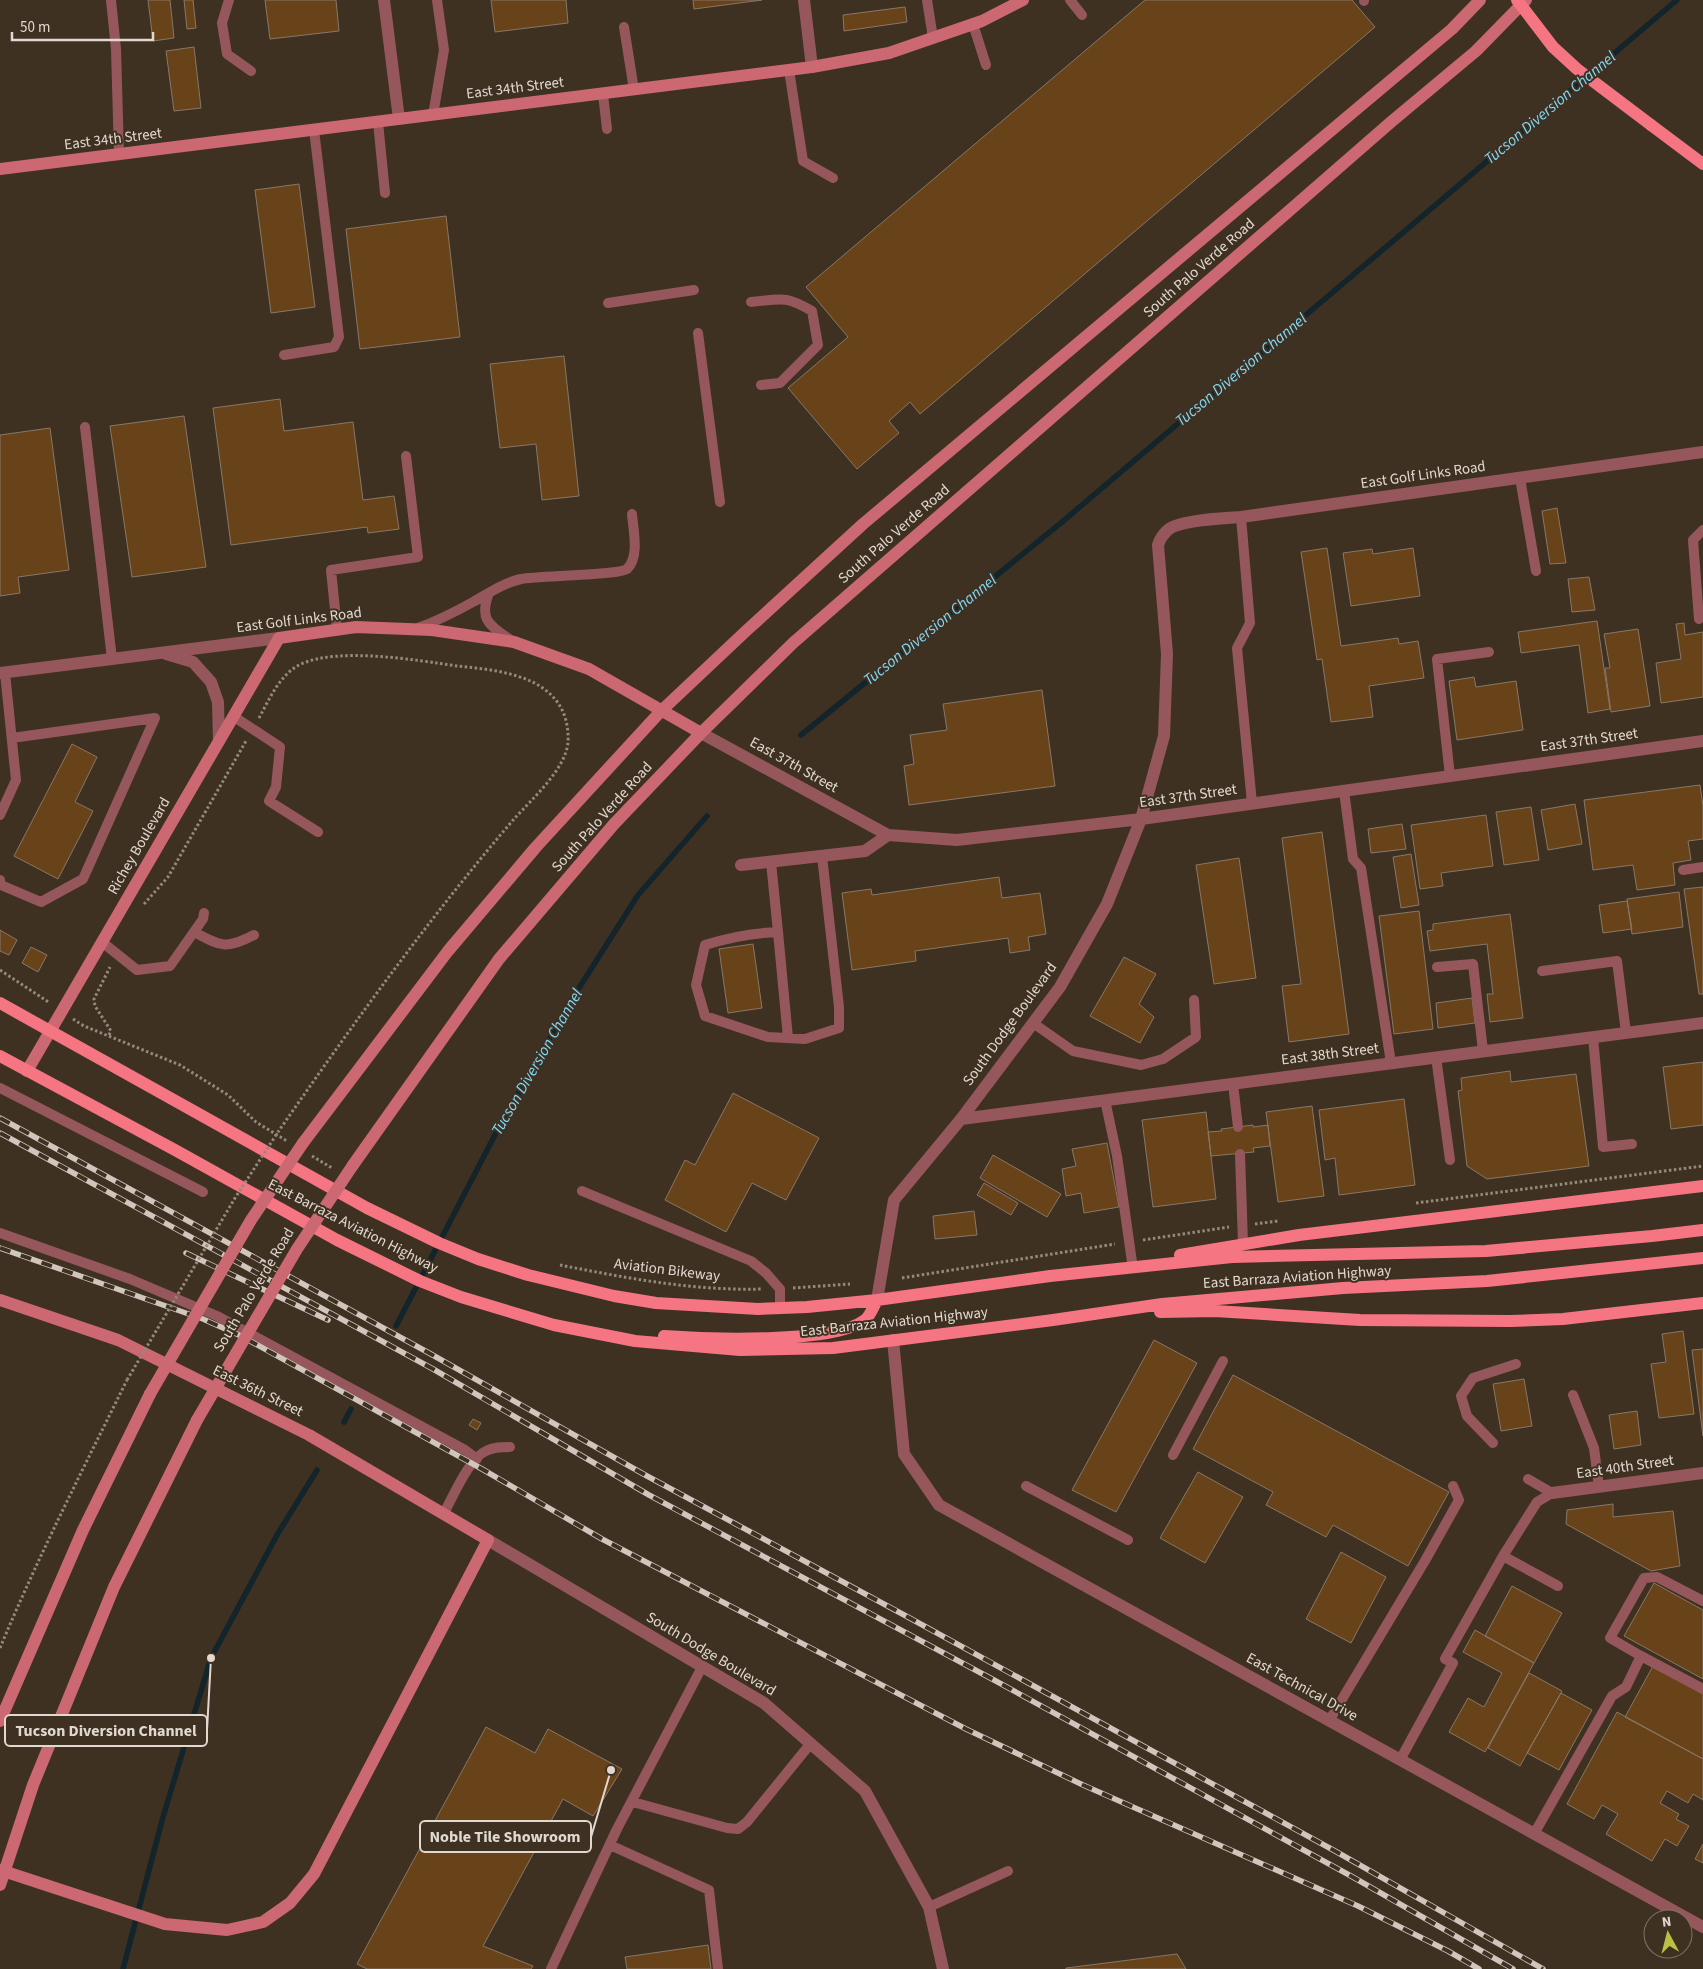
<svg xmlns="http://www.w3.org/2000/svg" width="1703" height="1969" font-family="'Source Sans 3',sans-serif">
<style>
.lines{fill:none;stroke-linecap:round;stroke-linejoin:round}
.stream{stroke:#13242a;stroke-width:5.5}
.building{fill:#68431a;stroke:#887767}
.path{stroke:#94897d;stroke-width:3;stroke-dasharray:2.5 2.5;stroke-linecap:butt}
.lane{stroke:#96575c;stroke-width:10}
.street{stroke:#96575c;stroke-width:12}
.secondary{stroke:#cc6871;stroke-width:12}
.primary{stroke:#f67582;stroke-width:12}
.rail-casing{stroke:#d0c6bd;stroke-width:5.5}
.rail{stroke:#3e3122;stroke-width:4;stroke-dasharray:11;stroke-linecap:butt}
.path-bridge{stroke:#94897d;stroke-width:3;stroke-dasharray:2.5 2.5;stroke-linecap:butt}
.secondary-bridge{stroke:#cc6871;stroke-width:12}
.primary-bridge{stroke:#f67582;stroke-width:12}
.labels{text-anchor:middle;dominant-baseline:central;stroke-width:4;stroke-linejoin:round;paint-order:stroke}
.street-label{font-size:15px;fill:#e1d8cf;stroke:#3e3122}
.water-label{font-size:16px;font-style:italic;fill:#82d8f7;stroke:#3e3122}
.leader{fill:none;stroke:#e1d8cf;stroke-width:2}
.callout-dot{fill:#e1d8cf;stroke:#3e3122;stroke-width:2}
.callout{fill:#3e3122;stroke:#e1d8cf;stroke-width:2}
.callout-label{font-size:16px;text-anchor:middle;font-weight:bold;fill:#e1d8cf}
</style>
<rect width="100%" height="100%" fill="#3e3122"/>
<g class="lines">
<path class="stream" d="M801 735 1062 522 1677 0
M396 1326 498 1129 572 999 638 895 707 816
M344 1422 351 1409
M123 1969 163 1817 211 1658 277 1535 317 1470"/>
</g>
<path class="building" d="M148 0H170L174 38 153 41Z
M184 0H193L196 28 187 29Z
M265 0H336L339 31 270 39Z
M491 0H566L568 23 495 32Z
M693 0H762L694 9Z
M1145 0H1352L1375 27 920 414 910 402 889 421 899 433 857 469 788 388 848 337 806 287Z
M905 7 907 22 844 31 843 15Z
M194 47 201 108 174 111 166 51Z
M299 184 315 307 271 313 255 190Z
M446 216 460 337 360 349 346 229Z
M564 356 579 496 542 500 536 444 500 448 490 364Z
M280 399 284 431 353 422 363 500 394 496 399 529 368 533 367 527 231 545 213 408Z
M184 416 206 567 132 577 110 426Z
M50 428 69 570 18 577 20 593 0 596V435Z
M1557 508 1566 563 1550 564 1542 511Z
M1327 548 1341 646 1398 638 1399 644 1418 641 1424 678 1369 686 1373 717 1331 722 1322 659 1317 660 1301 552Z
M1413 548 1420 596 1351 606 1343 553 1372 549 1373 554Z
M1589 577 1595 610 1572 612 1568 579Z
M1597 621 1610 709 1588 713 1579 645 1521 653 1518 632Z
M1684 623 1685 635 1703 632V697L1661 703 1656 663 1681 659 1676 624Z
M1638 629 1650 706 1611 712 1605 668H1610L1604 634Z
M1474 677 1476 687 1516 681 1523 730 1457 740 1449 681Z
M1042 690 1055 786 909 805 904 766 914 764 910 735 947 730 943 704Z
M72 744 97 757 75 802 93 811 58 879 14 856Z
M1700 785 1703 806V839L1688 841 1691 860 1673 863 1675 885 1637 890 1633 865 1593 870 1584 800Z
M1575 804 1582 844 1548 850 1541 810Z
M1531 807 1539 860 1504 865 1496 812Z
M1486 815 1493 866 1441 873 1443 886 1420 889 1411 825Z
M1402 824 1406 849 1371 853 1368 829Z
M1322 832 1349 1034 1289 1042 1282 986 1301 984 1282 838Z
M1411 854 1419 905 1401 908 1393 857Z
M1239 858 1256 978 1214 984 1196 865Z
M999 877 1002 898 1040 893 1046 934 1028 937 1030 950 1010 953 1008 938 915 951 916 961 852 970 842 893 871 889 872 895Z
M1703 887V994H1699L1684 889Z
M1679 892 1683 927 1632 934 1627 899Z
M1627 901 1632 929 1603 933 1599 905Z
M1419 911 1433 1029 1394 1034 1379 916Z
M1510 914 1523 1018 1490 1022 1487 994H1493L1487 944 1430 951 1427 931 1433 930V924Z
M0 930 17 940 9 955 0 951Z
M753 944 762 1008 728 1013 719 949Z
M31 947 47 955 38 972 22 963Z
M1124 957 1156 974 1139 1004 1154 1017 1140 1043 1090 1016Z
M1472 998 1475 1023 1438 1028 1436 1003Z
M1703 1062V1125L1671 1129 1663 1067Z
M1510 1071 1511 1082 1576 1074 1589 1166 1487 1179 1467 1166 1458 1091 1462 1090 1461 1078Z
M733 1093 819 1138 786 1200 752 1183 726 1232 665 1200 685 1160 695 1165Z
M1404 1099 1415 1185 1339 1195 1335 1158 1325 1160 1319 1110Z
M1312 1106 1324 1196 1278 1202 1266 1112Z
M1206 1112 1216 1199 1153 1207 1142 1120Z
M1253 1125V1127L1268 1125 1270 1146 1253 1148 1254 1152 1211 1156 1208 1132 1222 1131 1221 1129Z
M1107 1143 1119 1207 1084 1213 1081 1193 1066 1196 1062 1169 1076 1166 1072 1149Z
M993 1155 1061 1194 1047 1217 980 1178Z
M984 1183 1018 1203 1011 1215 977 1195Z
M974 1211 977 1235 935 1239 933 1216Z
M1683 1331 1694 1414 1659 1418 1651 1364 1666 1362 1662 1334Z
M1154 1340 1197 1363 1116 1512 1072 1490Z
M1703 1349V1436L1692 1350Z
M1233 1375 1449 1492 1408 1566 1333 1525 1326 1537 1266 1505 1273 1492 1193 1449Z
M1524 1379 1532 1426 1501 1431 1493 1384Z
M1637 1411 1641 1445 1614 1449 1609 1415Z
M473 1419 481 1423 477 1430 469 1425Z
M1198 1472 1243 1497 1205 1563 1160 1538Z
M1613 1504V1517L1673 1511 1680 1566 1651 1571 1566 1524 1567 1510Z
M1341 1552 1386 1577 1351 1643 1306 1619Z
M1654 1583 1703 1610V1679L1624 1636Z
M1512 1586 1562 1613 1534 1663 1485 1636Z
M1475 1630 1534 1663 1485 1752 1449 1732 1468 1698 1484 1707 1502 1673 1463 1652Z
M1653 1666 1703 1693V1759L1625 1717Z
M1529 1673 1562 1691 1520 1766 1488 1748Z
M1561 1693 1592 1710 1559 1770 1527 1753Z
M1617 1712 1703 1759V1800L1693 1794 1688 1803 1667 1791 1660 1803 1679 1814 1676 1819 1689 1826 1677 1846 1665 1839 1652 1861 1606 1834 1618 1814 1602 1805 1594 1819 1567 1804Z
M486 1727 535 1753 548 1729 622 1769 593 1816 563 1799 483 1946 533 1966 531 1969H367L357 1964Z
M1703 1844V1863L1695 1859Z
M708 1945 711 1969H627L625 1957Z
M1177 1954 1186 1969H1066V1968Z"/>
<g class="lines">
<path class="path" d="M259 718C270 698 280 674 301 664 339 647 416 660 457 666 477 668 498 670 517 676 527 679 536 683 544 689 562 702 569 720 568 742 566 769 532 799 514 819 429 918 353 1024 278 1132
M144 904 168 877 246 741
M0 970 50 1003
M73 1019 84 1026 180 1065 228 1095 256 1122 287 1141
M109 1035 111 1031 95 1006 94 999 110 967
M312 1156 332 1168
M1416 1203 1703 1166
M1255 1224 1278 1221
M1143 1240 1229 1227
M560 1265C626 1278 694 1291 762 1289
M902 1278 1115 1244
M793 1288 850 1284
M0 1648C38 1557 83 1469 127 1380"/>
<path class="lane" d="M111 0 116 49 119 154
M229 0 222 23 227 54 251 71
M927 0 933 38
M1070 0 1082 15
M1364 0V1
M973 24 986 65
M624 27 634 90
M789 70 803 161 833 178
M603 94 607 129
M433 115 444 50 437 0
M378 122 385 193
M751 302C781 299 785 295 812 311L818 345 780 383 761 385
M608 303 694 290
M698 333 720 502
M284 355 334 347 339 337 314 130
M85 427 112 659
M1520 478 1536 571
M1241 517 1250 623 1237 648 1252 803
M489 593C478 621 491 626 512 641
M1699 619 1693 540 1703 530
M418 628C437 621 455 612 473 602 489 593 503 583 521 579 539 576 619 575 627 569 640 557 633 529 632 514
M337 629 331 570 418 557 406 456
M233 716 280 747 276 787 269 801 318 832
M1450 776 1437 659 1489 652
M1344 791 1353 859 1361 868 1391 1063
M0 815 16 780 5 673
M771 862 778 932C752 933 730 937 705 945L696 985 705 1016 768 1037 805 1039 839 1028V1007L822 856
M1683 870 1703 867
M0 880 1 885 41 902 83 879 155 718 12 738
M194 932C221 946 226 950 254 935
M778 932 788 1038
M102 942 137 970 170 966 203 919 204 913
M1437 967 1473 964 1483 1051
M1542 971 1617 961 1626 1033
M1033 1023 1073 1051 1141 1065 1163 1059 1196 1037 1194 1000
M1593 1037 1603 1147 1632 1144
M1436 1057 1450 1160
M1233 1084 1238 1127
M0 1088 203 1192
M1105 1100 1117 1156 1132 1262
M1240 1154 1243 1244
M582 1191 751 1261 766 1273 780 1289V1309
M0 1233 130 1279 217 1316 465 1450 477 1459
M1573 1395 1594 1448 1599 1487
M1493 1443 1467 1416 1461 1396 1473 1378 1516 1364
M1173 1455 1223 1361
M1026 1486 1128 1540
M444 1513C453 1497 469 1458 486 1451 493 1447 502 1447 510 1447
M1503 1556 1537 1502 1552 1493 1528 1479
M1641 1656 1703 1689
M1329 1721 1426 1559 1459 1500 1453 1486
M1400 1760 1453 1663 1445 1659 1503 1556 1558 1586
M633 1802 727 1828 738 1829 747 1822 811 1743
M1534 1834 1612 1696 1626 1687 1641 1656 1610 1638 1644 1578 1657 1577 1703 1601
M610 1845 709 1890 718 1969
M929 1907 1008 1871
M551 1969 617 1829 702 1667"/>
<path class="street" d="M384 0 399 119
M804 0 812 67
M166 654 193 662 211 682 218 702 219 741
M0 673 279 638
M701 733 888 835 957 840 1141 819 1703 741
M741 865 865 851 888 835
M961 1119 1703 1023
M877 1300 894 1200 961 1119 1060 987 1107 904 1141 819 1164 736 1167 654 1158 545C1160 539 1164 533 1169 529 1181 520 1225 518 1241 517L1703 452
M893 1340 904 1454 939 1505 1703 1927
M1552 1493 1703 1473
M488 1540 764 1703 865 1791 929 1907 943 1969"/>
<path class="secondary" d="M0 169 812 67 889 53 982 21 1023 0
M27 1071 279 638 356 627 432 630 514 642 589 669 701 733
M303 1143 448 951 536 847 661 711 746 631 863 524 1452 29 1480 0
M353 1165 499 959 614 824 701 733 793 643 1391 122 1476 51 1526 0
M0 1300 118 1340 309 1435 488 1540 314 1874 290 1903 263 1922 227 1930 165 1924 0 1870
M0 1721 83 1530 150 1394
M0 1885 33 1785 114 1587 197 1420"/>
<path class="primary" d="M1651 125 1703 164
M0 1003 367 1208 439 1243 478 1259 528 1275 614 1296 656 1303 758 1309 807 1307 877 1300 1050 1276 1232 1257 1486 1251 1652 1236 1703 1230
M0 1056 175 1150 337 1240 420 1281 461 1297 554 1325 635 1341 740 1350 833 1348 1053 1320 1162 1304 1343 1288 1487 1281 1703 1258
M1180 1255 1299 1235 1703 1186
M1160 1312 1215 1311 1360 1320 1510 1321 1563 1319 1703 1303
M664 1336C705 1339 834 1344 865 1320 870 1316 874 1306 877 1300"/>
<g class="rail-casing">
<path id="rail" d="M0 1118 429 1353 647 1476 906 1616 1335 1851 1543 1969
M0 1133 433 1369 649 1495 994 1680 1351 1876 1513 1969
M0 1248 203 1319 241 1336 482 1469 602 1539 966 1729 1083 1785 1358 1906 1448 1951 1479 1969
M186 1253 328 1320"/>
</g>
<use href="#rail" class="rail"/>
<path class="path-bridge" d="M127 1380 235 1198 278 1132"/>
<path class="secondary-bridge" d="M150 1394 251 1220 303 1143
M197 1420 297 1249 353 1165"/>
<path class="primary-bridge" d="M1517 0 1553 47 1577 69 1651 125"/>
</g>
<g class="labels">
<g class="street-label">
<text transform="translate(515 88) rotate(-7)">East 34th Street</text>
<text transform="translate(113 139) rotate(-7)">East 34th Street</text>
<text transform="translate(1199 268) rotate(-41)">South Palo Verde Road</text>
<text transform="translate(1423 475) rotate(-8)">East Golf Links Road</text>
<text transform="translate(894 534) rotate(-41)">South Palo Verde Road</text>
<text transform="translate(299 620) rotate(-7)">East Golf Links Road</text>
<text transform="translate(1589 740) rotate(-8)">East 37th Street</text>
<text transform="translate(794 765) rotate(29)">East 37th Street</text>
<text transform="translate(1188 796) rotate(-8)">East 37th Street</text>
<text transform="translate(602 817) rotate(-48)">South Palo Verde Road</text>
<text transform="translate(139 846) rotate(-60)">Richey Boulevard</text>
<text transform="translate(1010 1024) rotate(-54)">South Dodge Boulevard</text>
<text transform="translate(1330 1054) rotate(-7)">East 38th Street</text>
<text transform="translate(353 1226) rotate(27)">East Barraza Aviation Highway</text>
<text transform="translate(667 1270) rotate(7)">Aviation Bikeway</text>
<text transform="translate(1297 1277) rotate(-4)">East Barraza Aviation Highway</text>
<text transform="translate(254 1290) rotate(-59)">South Palo Verde Road</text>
<text transform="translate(894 1322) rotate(-6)">East Barraza Aviation Highway</text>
<text transform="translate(258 1391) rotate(26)">East 36th Street</text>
<text transform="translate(1625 1467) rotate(-8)">East 40th Street</text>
<text transform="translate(711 1654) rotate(31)">South Dodge Boulevard</text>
<text transform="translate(1302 1687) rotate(29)">East Technical Drive</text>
</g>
<g class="water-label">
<text transform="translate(1550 108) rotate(-40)">Tucson Diversion Channel</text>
<text transform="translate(1241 370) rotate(-40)">Tucson Diversion Channel</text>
<text transform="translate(930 630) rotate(-39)">Tucson Diversion Channel</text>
<text transform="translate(537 1062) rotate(-60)">Tucson Diversion Channel</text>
</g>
</g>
<path class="leader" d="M211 1658L207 1730M611 1770L591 1837"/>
<g class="callout-dot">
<circle cx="211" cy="1658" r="5"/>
<circle cx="611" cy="1770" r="5"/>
</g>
<g class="callout">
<rect x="5" y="1715" width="202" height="31" rx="5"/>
<rect x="420" y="1821" width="171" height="31" rx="5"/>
</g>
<g class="callout-label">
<text x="106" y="1736">Tucson Diversion Channel</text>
<text x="505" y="1842">Noble Tile Showroom</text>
</g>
<g transform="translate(1668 1934) rotate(353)"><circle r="24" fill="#3e3122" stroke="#7f7467"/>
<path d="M0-4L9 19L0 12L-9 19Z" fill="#bbc044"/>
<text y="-8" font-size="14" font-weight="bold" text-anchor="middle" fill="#e1d8cf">N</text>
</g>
<path d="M12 32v8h141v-8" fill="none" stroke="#e1d8cf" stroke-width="2.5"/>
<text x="20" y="32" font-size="15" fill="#e1d8cf" stroke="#3e3122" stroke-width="4" paint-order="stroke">50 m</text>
</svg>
